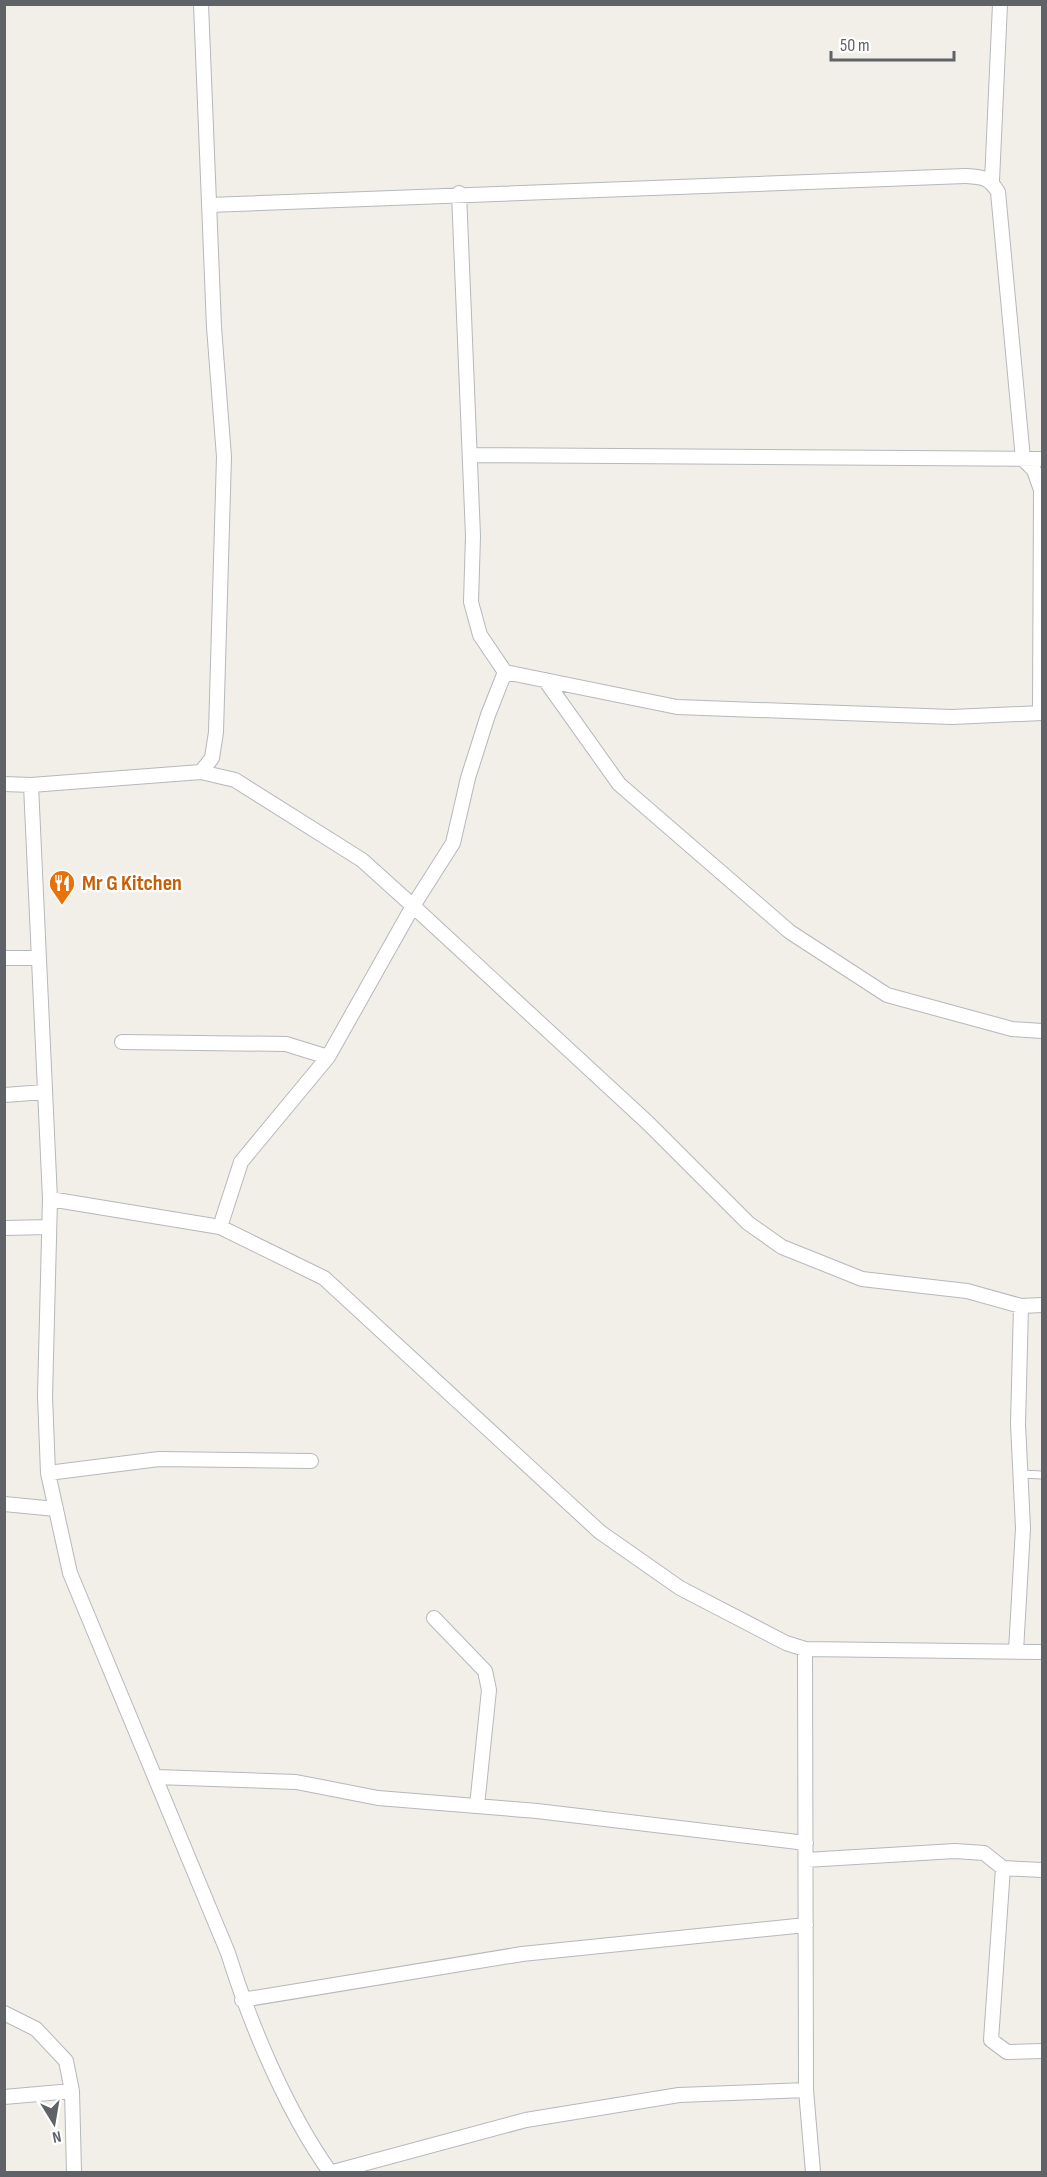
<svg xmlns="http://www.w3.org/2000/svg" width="1047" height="2177" font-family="'Sofia Sans Condensed',sans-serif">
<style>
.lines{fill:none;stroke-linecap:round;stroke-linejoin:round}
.lane-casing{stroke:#b5b8bc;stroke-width:9}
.street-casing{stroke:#b5b8bc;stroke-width:16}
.lane{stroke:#fff;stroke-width:7}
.street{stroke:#fff;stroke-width:14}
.labels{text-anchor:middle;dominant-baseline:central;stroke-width:4.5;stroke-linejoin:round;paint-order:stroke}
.food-label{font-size:22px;font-weight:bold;fill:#c56008;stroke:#fff;text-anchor:start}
</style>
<rect width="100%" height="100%" fill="#f1efe8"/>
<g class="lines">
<g class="lane-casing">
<path id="lane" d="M1021 1474 1042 1475"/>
</g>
<g class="street-casing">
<path id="street" d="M992 181 1000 4
M459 193 473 536 471 602 480 635 505 672 677 707 952 717 1042 713
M209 205 965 176C982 177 989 177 998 192L1023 459 1034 470 1041 490 1040 713
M470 455 1042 459
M545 680 619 784 790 932 887 995 1012 1029 1042 1031
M201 772 235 780 362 860 413 906 453 843 468 778 488 715 505 672
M4 784 31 785 50 1199 220 1227 324 1278 600 1532 680 1588 786 1643 805 1649 806 2090 813 2172
M31 785 201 772 212 758 216 732 224 457 214 327 201 4
M4 958H39
M122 1042 286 1044 328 1057
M4 1095 45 1092
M50 1199 45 1396 48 1473 70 1573 228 1953C250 2024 287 2112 330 2172
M220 1227 241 1162 328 1057 413 906 648 1123 748 1223 782 1247 862 1279 967 1291 1021 1306 1042 1305
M4 1228 49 1227
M48 1473 159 1459 311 1461
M4 1504 56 1509
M434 1618 485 1671 489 1690 477 1806
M805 1649 1042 1652
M1016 1651 1023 1528 1018 1424 1021 1306
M156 1777 296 1782 378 1798 537 1811 806 1843
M806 1860 955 1851 984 1853 1003 1868 1042 1870
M1003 1868 991 2040 1007 2052 1042 2051
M242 2000 522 1954 806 1925
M4 2013 36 2029 66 2061 72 2091 74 2172
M4 2097 72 2091
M333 2172 526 2120 679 2095 806 2090"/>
</g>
<use href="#lane" class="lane"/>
<use href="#street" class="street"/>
</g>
<defs>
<g id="restaurant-pin" transform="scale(1.35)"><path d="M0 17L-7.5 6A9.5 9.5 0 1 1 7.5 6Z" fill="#e8710a" stroke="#fff"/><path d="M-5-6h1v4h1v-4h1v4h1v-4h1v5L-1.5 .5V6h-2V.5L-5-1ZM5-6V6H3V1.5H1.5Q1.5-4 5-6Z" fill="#fff"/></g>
</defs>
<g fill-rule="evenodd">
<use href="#restaurant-pin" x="62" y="883"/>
</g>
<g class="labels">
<g class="food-label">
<text x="82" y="883">Mr G Kitchen</text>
</g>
</g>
<rect width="1047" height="2177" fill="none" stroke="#5f6368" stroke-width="12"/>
<g transform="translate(54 2123) rotate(169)" stroke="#ffffff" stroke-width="4.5" paint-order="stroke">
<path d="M0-4.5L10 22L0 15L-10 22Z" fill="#5f6368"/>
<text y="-9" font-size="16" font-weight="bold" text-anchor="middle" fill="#5f6368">N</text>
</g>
<path d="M831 51v9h123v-9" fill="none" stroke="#5f6368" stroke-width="3"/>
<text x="840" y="51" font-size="18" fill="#5f6368" stroke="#ffffff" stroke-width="4.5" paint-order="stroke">50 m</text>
</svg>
